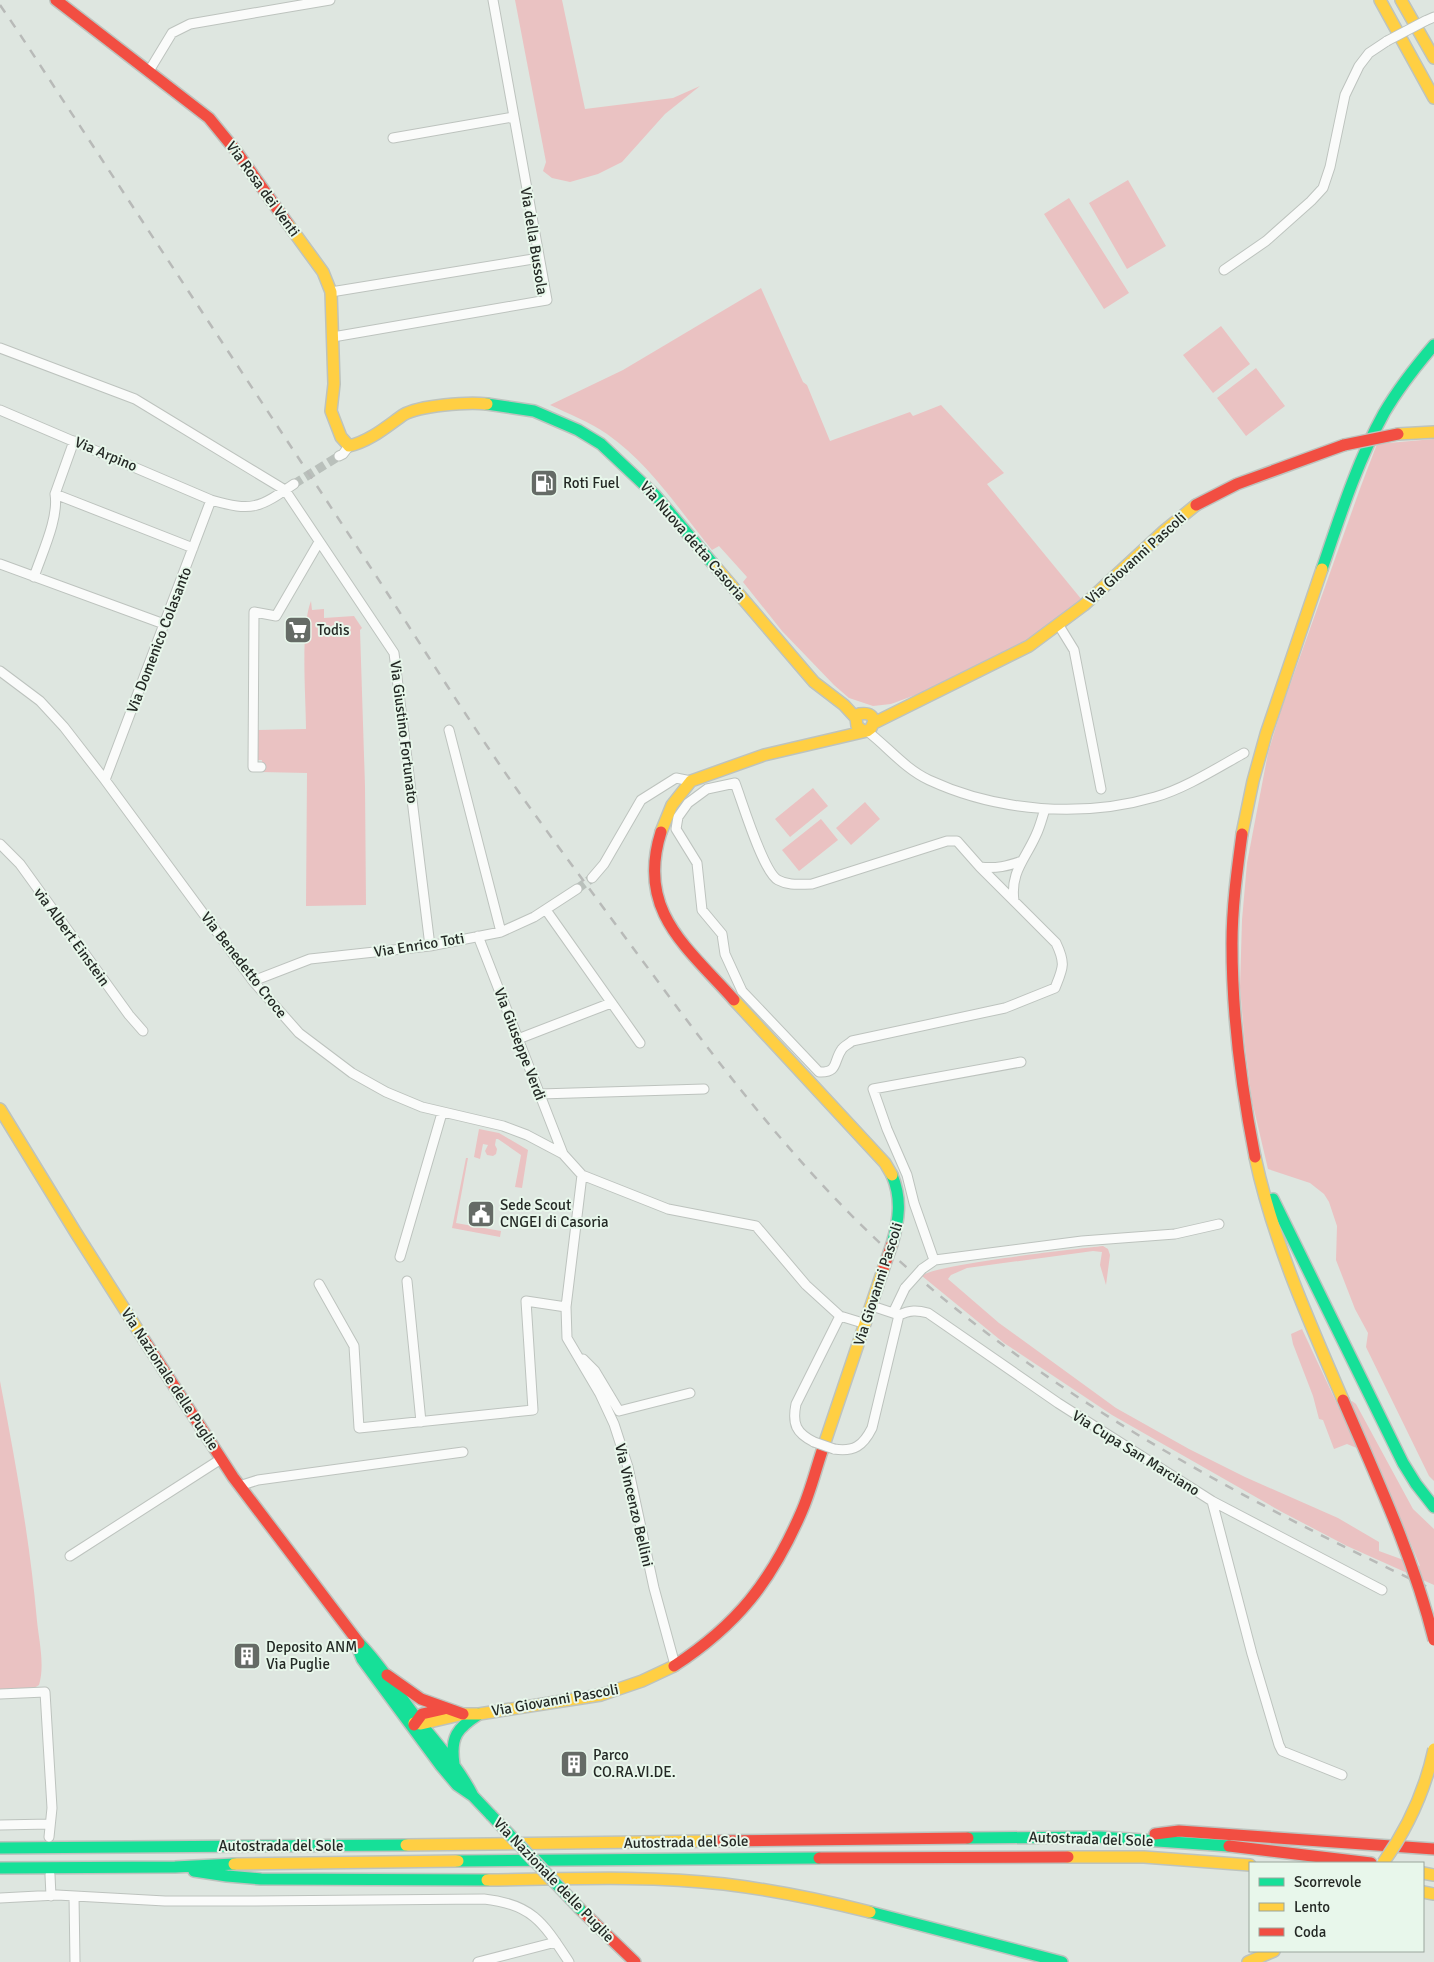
<svg xmlns="http://www.w3.org/2000/svg" width="1434" height="1962" font-family="Signika,sans-serif">
<style>
.green{fill:#eac2c2}
.lines{fill:none;stroke-linecap:round;stroke-linejoin:round}
.street-tunnel{stroke:#b9c0bb;stroke-width:9;stroke-dasharray:9 4.5;stroke-linecap:butt}
.street-casing{stroke:#bdc3be;stroke-width:11}
.fast-casing{stroke:#bdc3be;stroke-width:14}
.slow-casing{stroke:#bdc3be;stroke-width:14}
.jam-casing{stroke:#bdc3be;stroke-width:14}
.street{stroke:#fafbfa;stroke-width:9}
.fast{stroke:#16e098;stroke-width:11}
.slow{stroke:#ffcf43;stroke-width:11}
.jam{stroke:#f24e42;stroke-width:11}
.rail{stroke:#b8bab8;stroke-width:2.5;stroke-dasharray:9 9;stroke-linecap:butt}
.street-bridge-casing{stroke:#bdc3be;stroke-width:11;stroke-linecap:butt}
.fast-bridge-casing{stroke:#bdc3be;stroke-width:14;stroke-linecap:butt}
.slow-bridge-casing{stroke:#bdc3be;stroke-width:14;stroke-linecap:butt}
.jam-bridge-casing{stroke:#bdc3be;stroke-width:14;stroke-linecap:butt}
.street-bridge{stroke:#fafbfa;stroke-width:9}
.fast-bridge{stroke:#16e098;stroke-width:11}
.slow-bridge{stroke:#ffcf43;stroke-width:11}
.jam-bridge{stroke:#f24e42;stroke-width:11}
.labels{text-anchor:middle;dominant-baseline:central;stroke-width:4;stroke-linejoin:round;paint-order:stroke}
.street-label{font-size:15px;fill:#242925;stroke:#e8f7eb}
.poi-label{font-size:15px;fill:#242925;stroke:#e8f7eb;text-anchor:start}
</style>
<rect width="100%" height="100%" fill="#dee6e0"/>
<path class="green" d="M515 0H562L585 109 673 98 700 86 665 114 622 162 598 174 570 182 552 178 543 171 546 162Z
M1128 180 1166 246 1127 269 1089 203Z
M1069 198 1129 293 1104 309 1044 214Z
M761 288 803 382 807 385 830 441 910 412 913 416 941 405 1004 473 987 484 1082 600 1026 641 948 683 891 704 873 706 849 698 834 685 782 631 743 582 747 577 719 546 712 550C680 511 650 464 607 434 590 422 569 414 550 405L623 370Z
M1221 326 1250 364 1213 393 1183 355Z
M1256 368 1285 406 1246 436 1217 398Z
M1434 439V1481L1429 1476 1366 1347 1368 1333 1355 1309 1336 1260 1337 1226 1329 1202 1324 1194 1310 1183 1268 1169 1252 1101 1245 1046 1240 987 1242 920 1247 863 1268 753 1281 710 1361 486 1377 444Z
M311 601 312 610 324 609V618L354 616 362 628 360 630 365 786 366 905 306 906 307 773 261 772 262 760H258V730L306 729C306 698 300 628 311 601Z
M813 788 828 806 790 837 775 819Z
M865 802 880 819 851 845 836 828Z
M821 819 838 840 799 871 782 850Z
M479 1129 499 1133 528 1150 522 1188 515 1187 521 1155 498 1139H496L495 1145 497 1149 496 1154 493 1156 487 1155 485 1151 488 1145 483 1144 480 1159 474 1157Z
M466 1158H468L456 1223 501 1231 500 1237 452 1228Z
M1103 1246 1108 1249 1110 1255 1106 1285 1100 1265 1102 1252 1093 1251 967 1268 951 1275 948 1279 999 1323 1116 1408 1189 1449 1245 1477 1338 1518 1379 1542V1551L1420 1566 1374 1455 1347 1444 1334 1449 1323 1420 1319 1419 1313 1396 1293 1344 1291 1334 1302 1329 1339 1408 1352 1401 1356 1404 1413 1509 1434 1529V1585L1347 1546 1282 1512 1112 1415 1004 1343 922 1276C934 1264 1077 1249 1103 1246Z
M0 1381C15 1460 30 1540 37 1621 39 1641 45 1665 39 1685L31 1690 0 1691Z"/>
<g class="lines">
<path class="street-tunnel" d="M294 484 339 456
M577 889 592 878"/>
<g class="street-casing">
<path id="street" d="M1425 21 1434 17
M149 71 172 33 190 24 330 0
M393 138 513 117
M1224 270 1266 241 1311 201 1323 188 1330 167 1345 95 1359 66 1369 53 1387 41
M331 292 539 258
M333 337 547 300 493 0
M0 348 135 399 285 490 394 653 430 946
M0 410 211 500C253 512 259 508 294 484
M339 456 343 454 349 446
M55 494 193 548
M0 564 164 624
M34 577C42 553 59 518 55 494L74 441
M1058 624 1074 650 1101 789
M0 671 40 701 64 727 105 780 253 981 299 1033 352 1073 386 1092 422 1107 503 1126 527 1135 563 1154 582 1175 668 1209 756 1226 806 1285 840 1316 866 1324
M449 730 501 932
M867 731C888 747 905 769 929 780 998 812 1083 818 1155 797 1184 789 1217 768 1244 753
M261 767H253L254 612 276 616 319 542
M105 780 211 500
M0 844 20 864 129 1015 143 1031
M980 867 1056 943C1066 964 1063 968 1055 988L1005 1008 852 1041C849 1044 844 1046 842 1049 833 1061 839 1073 819 1072L742 991 725 954 722 934 702 910 697 863 676 829 678 817 688 803 707 789 735 783C742 801 763 872 778 880 789 886 800 884 812 884L947 841H957L980 867C996 869 1008 866 1022 861
M592 878 604 864 641 800 676 778 691 781
M1014 901C1010 872 1025 860 1036 835 1040 827 1042 818 1045 809
M546 910 640 1043
M478 936 563 1154
M253 981 310 959 430 946 501 932 534 917 577 889
M518 1039 611 1003
M540 1094 704 1089
M582 1175 566 1307 567 1338 600 1394 614 1424 628 1467 654 1588 675 1665
M400 1257 442 1113
M934 1260 914 1203 907 1175 887 1129 873 1089 1021 1062
M922 1269 935 1260 1082 1241 1175 1234 1219 1224
M407 1281 421 1422
M319 1284 354 1346 359 1428 533 1410 526 1301 566 1307
M872 1306 899 1315
M893 1313 905 1288
M899 1315C910 1310 917 1310 928 1313L1058 1403 1212 1501 1382 1590
M583 1359 595 1371 619 1411 690 1393
M814 1442C796 1433 792 1424 796 1404L840 1316
M834 1449C854 1452 863 1446 872 1428L899 1315
M239 1486 258 1480 463 1452
M1212 1501 1252 1654 1279 1745 1282 1751 1342 1775
M70 1556 221 1459
M0 1694 45 1692 52 1808 49 1837
M0 1825 50 1824
M50 1875 51 1896
M74 1896 75 1962
M0 1898 57 1895 165 1901H248L484 1899C533 1904 544 1924 569 1962
M478 1962 556 1942"/>
</g>
<g class="fast-casing">
<path id="fast" d="M487 404 534 411 578 430 601 444 655 495 714 565
M1322 569C1340 516 1357 462 1384 413 1398 389 1416 366 1434 345
M892 1175C902 1199 899 1220 892 1244
M1273 1199 1403 1463 1416 1484 1434 1507
M355 1641 362 1659 441 1766 457 1785 473 1796 491 1815
M359 1643C381 1665 396 1691 415 1716 435 1742 458 1766 473 1796
M454 1764C450 1737 457 1728 479 1714
M968 1838 1100 1837 1229 1846
M0 1848 406 1845
M458 1861 819 1858
M0 1868 175 1867 234 1864
M194 1871 227 1876 261 1879 487 1880
M870 1912 1062 1962"/>
</g>
<g class="slow-casing">
<path id="slow" d="M1380 0 1434 98
M1401 0 1434 58
M288 224 323 272 331 292 334 384 331 411 341 437 349 446C370 441 386 427 403 415 420 405 468 402 487 404
M1398 434 1434 432
M714 565 814 682 844 705 856 718
M874 723 1029 646 1084 605 1164 531 1196 505
M661 832 672 805 691 781 764 755 867 731 871 728 874 721C872 713 866 713 859 714L856 718 857 726 863 731
M1242 834 1253 781 1266 734 1322 569
M734 1000 885 1163 892 1175
M0 1109 76 1233 141 1335
M1255 1157C1273 1241 1309 1321 1343 1400
M822 1451 884 1267
M414 1723 421 1724 464 1714H479L601 1695 642 1681 674 1666
M406 1845 716 1841
M1068 1857H1144L1250 1865
M234 1864 458 1861
M1423 1873 1434 1875
M487 1880C566 1879 646 1875 724 1884 773 1890 822 1900 870 1912
M1423 1892 1434 1894
M1248 1962 1274 1951"/>
</g>
<g class="jam-casing">
<path id="jam" d="M56 0 209 118 236 151 288 224
M1196 505 1237 484 1344 445
M661 832C636 911 687 947 734 1000
M1242 834C1237 871 1232 907 1232 944 1232 1016 1241 1086 1255 1157
M141 1335 233 1477 359 1643
M674 1666C737 1625 771 1582 801 1513 810 1493 815 1472 822 1451
M387 1675 421 1699 463 1714
M414 1725 422 1714 444 1709
M1155 1834 1179 1831 1434 1849
M716 1841 968 1838
M1229 1846 1371 1863
M819 1858 1068 1857
M580 1909 635 1962"/>
</g>
<use href="#street" class="street"/>
<use href="#fast" class="fast"/>
<use href="#slow" class="slow"/>
<use href="#jam" class="jam"/>
<path class="rail" d="M0 5C27 44 52 84 78 123 174 270 271 416 367 562 417 638 465 716 518 791 547 832 578 873 608 914 702 1041 793 1169 912 1272 1066 1407 1250 1503 1434 1590"/>
<g class="street-bridge-casing">
<path id="street-bridge" d="M1387 41 1425 21
M905 1288 922 1269
M814 1442 834 1449"/>
</g>
<g class="fast-bridge-casing">
<path id="fast-bridge" d="M491 1815 580 1909"/>
</g>
<g class="slow-bridge-casing">
<path id="slow-bridge" d="M1383 1863C1408 1828 1425 1791 1434 1749"/>
</g>
<g class="jam-bridge-casing">
<path id="jam-bridge" d="M1344 445 1398 434
M884 1267 892 1244
M1343 1400C1377 1479 1413 1556 1434 1640"/>
</g>
<use href="#street-bridge" class="street-bridge"/>
<use href="#fast-bridge" class="fast-bridge"/>
<use href="#slow-bridge" class="slow-bridge"/>
<use href="#jam-bridge" class="jam-bridge"/>
</g>
<defs>
<g id="fuel-square" transform="scale(1.4375)"><rect x="-9" y="-9" width="18" height="18" rx="4" fill="#656b66" stroke="#e8f7eb"/><path d="M-5.5-6h7V0h2V4h1.3V-2.5L3-4.5l.8-.8L6-3V5H2.5V1h-1V6h-7ZM-4.2-4.7v3.2H.2V-4.7Z" fill="#fff"/></g>
<g id="supermarket-square" transform="scale(1.4375)"><rect x="-9" y="-9" width="18" height="18" rx="4" fill="#656b66" stroke="#e8f7eb"/><path d="M-6-5.5h2.5l.6 2H6L4.5 2H-2.5L-4.4-4H-6ZM-1.5 3.2a1.3 1.3 0 1 0 .1 0ZM3 3.2a1.3 1.3 0 1 0 .1 0Z" fill="#fff"/></g>
<g id="civic-square" transform="scale(1.4375)"><rect x="-9" y="-9" width="18" height="18" rx="4" fill="#656b66" stroke="#e8f7eb"/><path d="M-.6-6.5H3V-4.5H.6V-3L4-1V1h2V6H-6V1h2V-1L-.6-3ZM-1.2 2.5V6h2.4V2.5Z" fill="#fff"/></g>
<g id="building-square" transform="scale(1.4375)"><rect x="-9" y="-9" width="18" height="18" rx="4" fill="#656b66" stroke="#e8f7eb"/><path d="M-4-6H4V6H1V3H-1V6H-4ZM-2.5-4.3h1.7v1.8h-1.7ZM.8-4.3h1.7v1.8H.8ZM-2.5-1h1.7V.8h-1.7ZM.8-1h1.7V.8H.8Z" fill="#fff"/></g>
</defs>
<g fill-rule="evenodd">
<use href="#fuel-square" x="544" y="483"/>
<use href="#supermarket-square" x="298" y="630"/>
<use href="#civic-square" x="481" y="1214"/>
<use href="#building-square" x="247" y="1656"/>
<use href="#building-square" x="574" y="1764"/>
</g>
<g class="labels">
<g class="street-label">
<text transform="translate(263 189) rotate(54)">Via Rosa dei Venti</text>
<text transform="translate(534 241) rotate(81)">Via della Bussola</text>
<text transform="translate(106 454) rotate(23)">Via Arpino</text>
<text transform="translate(693 541) rotate(49)">Via Nuova detta Casoria</text>
<text transform="translate(1136 558) rotate(-42)">Via Giovanni Pascoli</text>
<text transform="translate(159 640) rotate(-69)">Via Domenico Colasanto</text>
<text transform="translate(404 732) rotate(83)">Via Giustino Fortunato</text>
<text transform="translate(72 937) rotate(54)">via Albert Einstein</text>
<text transform="translate(419 945) rotate(-9)">Via Enrico Toti</text>
<text transform="translate(244 965) rotate(52)">Via Benedetto Croce</text>
<text transform="translate(520 1044) rotate(69)">Via Giuseppe Verdi</text>
<text transform="translate(878 1284) rotate(-72)">Via Giovanni Pascoli</text>
<text transform="translate(170 1379) rotate(57)">Via Nazionale delle Puglie</text>
<text transform="translate(1136 1453) rotate(32)">Via Cupa San Marciano</text>
<text transform="translate(634 1505) rotate(77)">Via Vincenzo Bellini</text>
<text transform="translate(555 1700) rotate(-10)">Via Giovanni Pascoli</text>
<text transform="translate(1091 1839) rotate(2)">Autostrada del Sole</text>
<text transform="translate(686 1842) rotate(-1)">Autostrada del Sole</text>
<text x="281" y="1846">Autostrada del Sole</text>
<text transform="translate(554 1880) rotate(46)">Via Nazionale delle Puglie</text>
</g>
<g class="poi-label">
<text x="563" y="483">Roti Fuel</text>
<text x="317" y="630">Todis</text>
<text x="500" y="1205">Sede Scout<tspan x="500" dy="17">CNGEI di Casoria</tspan></text>
<text x="266" y="1647">Deposito ANM<tspan x="266" dy="17">Via Puglie</tspan></text>
<text x="593" y="1755">Parco<tspan x="593" dy="17">CO.RA.VI.DE.</tspan></text>
</g>
</g>
<rect x="1249" y="1862" width="175" height="90" fill="#e8f7eb" stroke="#9aa59c"/>
<rect x="1259" y="1878" width="25" height="8" fill="#16e098" stroke="#9aa59c"/>
<text x="1294" y="1887" font-size="15" fill="#242925">Scorrevole</text>
<rect x="1259" y="1903" width="25" height="8" fill="#ffcf43" stroke="#9aa59c"/>
<text x="1294" y="1912" font-size="15" fill="#242925">Lento</text>
<rect x="1259" y="1928" width="25" height="8" fill="#f24e42" stroke="#9aa59c"/>
<text x="1294" y="1937" font-size="15" fill="#242925">Coda</text>
</svg>
